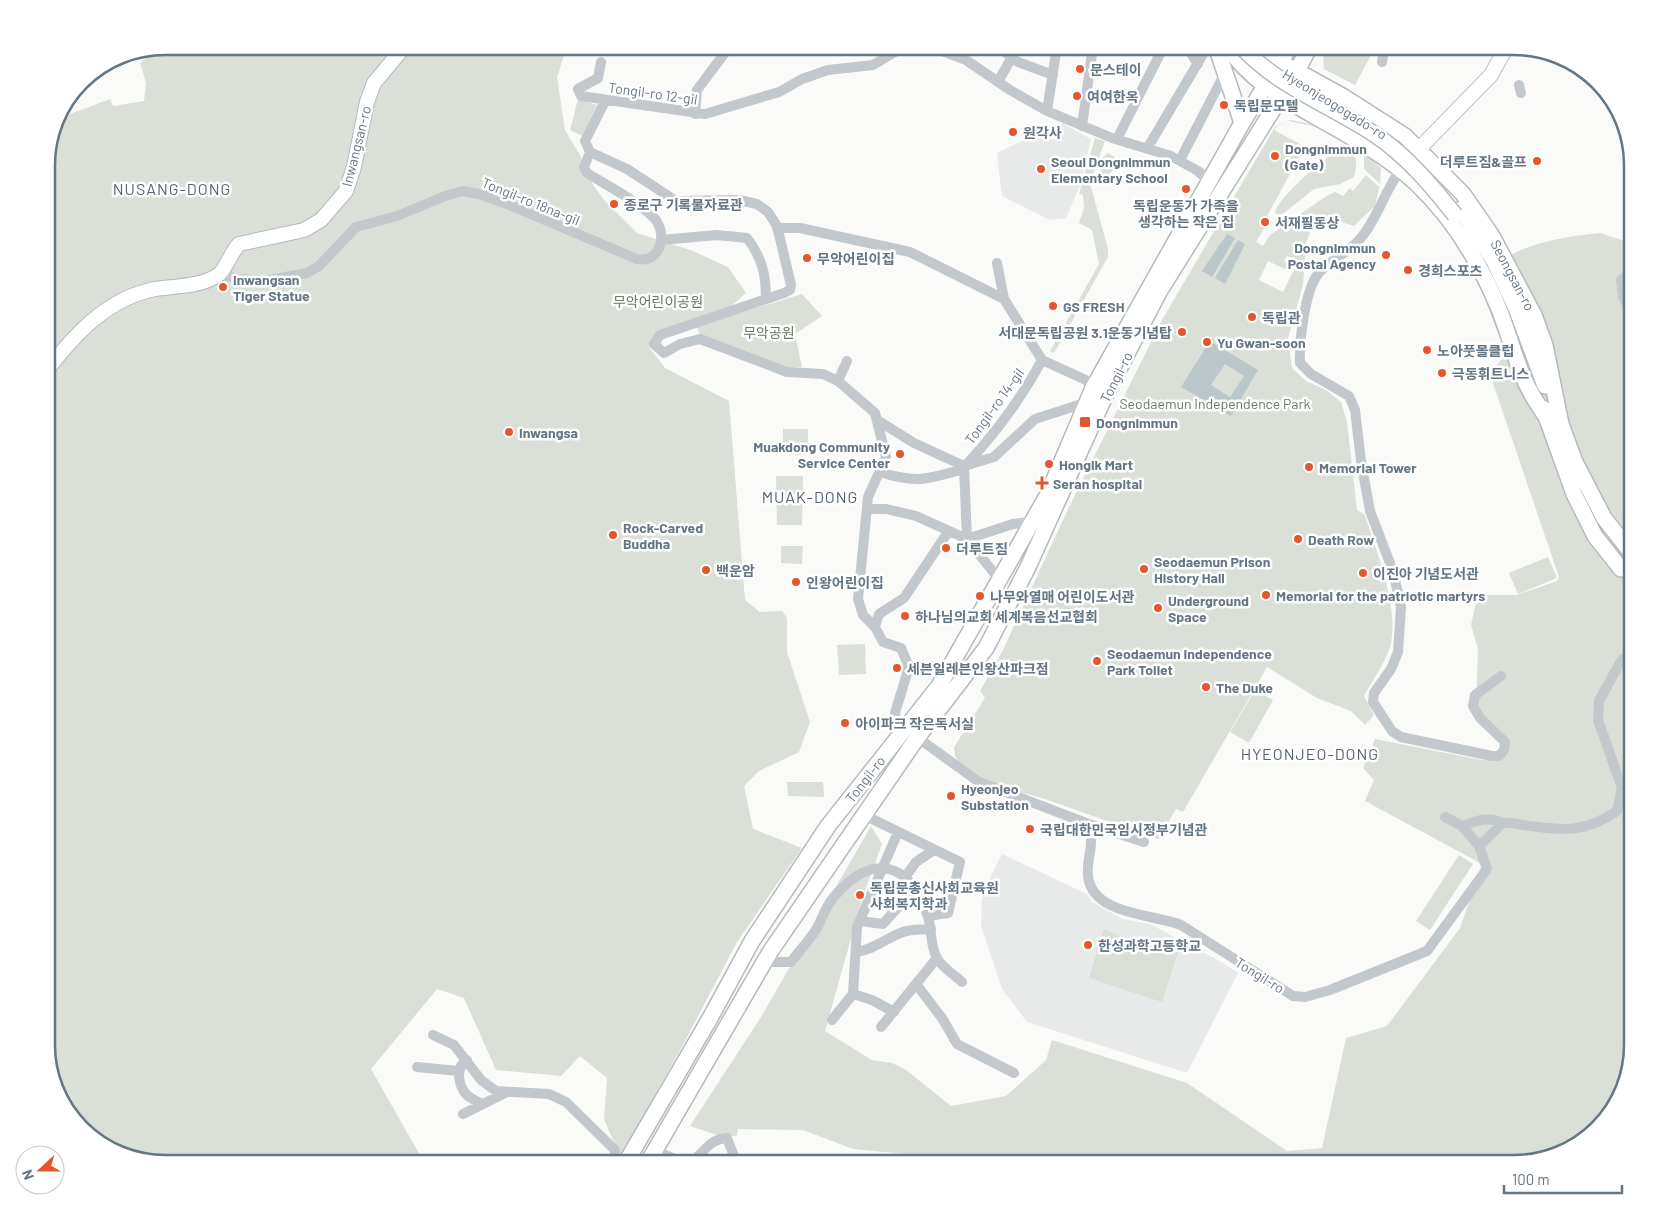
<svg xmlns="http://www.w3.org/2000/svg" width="1679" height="1210" font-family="Barlow,'Noto Sans KR',sans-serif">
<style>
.built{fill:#e8e9e9}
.green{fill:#dadfd7;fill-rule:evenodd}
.water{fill:#bbc7cb;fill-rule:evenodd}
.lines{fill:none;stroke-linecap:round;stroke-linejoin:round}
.primary-tunnel{stroke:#d5d9db;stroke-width:15;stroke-dasharray:15 8;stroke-linecap:butt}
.secondary-casing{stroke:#b3babf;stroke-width:16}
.primary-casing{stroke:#b5babe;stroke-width:18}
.street{stroke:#c3c8cc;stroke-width:10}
.secondary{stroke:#fff;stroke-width:14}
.primary{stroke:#fff;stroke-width:15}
.primary-bridge-casing{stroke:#b5babe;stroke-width:18;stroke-linecap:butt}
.primary-bridge{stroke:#fff;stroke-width:15}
.poi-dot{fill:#e4572e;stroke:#fff;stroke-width:2}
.labels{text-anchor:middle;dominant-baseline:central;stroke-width:5;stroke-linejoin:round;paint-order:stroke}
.poi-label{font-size:14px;font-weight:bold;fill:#657683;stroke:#fff;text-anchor:start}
.street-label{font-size:14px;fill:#657683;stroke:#fff}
.park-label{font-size:14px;fill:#687a64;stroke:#fff}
.quarter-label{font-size:16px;letter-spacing:1px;fill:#57646e;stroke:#fff}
.rim{fill:none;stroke:#657683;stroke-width:2.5}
</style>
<rect width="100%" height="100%" fill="#fafaf8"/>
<path class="built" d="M1062 123 1091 139 1081 183 1066 218 1050 220 1002 196 997 153 1040 132 1053 140Z
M1002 854 1087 894 1092 902 1123 919 1150 924 1225 964 1238 973 1187 1073 1027 1022 1002 989 981 926 982 894Z"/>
<path class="green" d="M165 46H567L557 77 565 130 580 155 588 177 603 199 637 233 693 251 728 267 746 293 723 313 653 340 650 348 665 368 729 401 745 600 760 612 782 611 787 618V652L810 722 799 752 759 771 744 786 753 829 802 848 737 942 684 1043 620 1157 604 1119 607 1078 580 1056 561 1076 496 1070 464 998 437 989 371 1069 425 1164H165L93 1139 62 1104 46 1052 47 157 57 119 110 99 113 106 144 101 146 83 140 63 156 50Z
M1326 46H1376L1355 85 1324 69 1323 54Z
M578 99 597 105 582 136 570 130Z
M1290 120 1317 125 1360 150 1381 168 1380 184 1375 206 1354 226 1326 217 1314 221 1306 243 1303 285 1288 338 1292 368 1306 381 1326 390 1341 402 1347 422 1357 510 1365 515C1377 554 1404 617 1387 655 1381 669 1371 683 1364 696L1374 715 1365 725 1351 711 1317 698 1267 667 1183 812 1176 809 1162 833 1164 837 1158 839 1042 798 987 783 963 768 955 756 954 747 985 698 980 691 1003 650 1069 507 1162 320 1275 127ZM1289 121 1317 127 1358 151 1364 156V169L1380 184 1379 187 1366 175 1353 191 1350 188 1343 196 1335 192 1328 195 1270 235 1263 246 1256 242 1265 227 1259 223 1263 216 1269 219 1267 216 1305 147 1274 130 1280 124ZM1287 256 1304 266V272L1295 268 1283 292 1259 280 1268 261 1285 269 1289 268 1290 264 1284 261Z
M1095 138 1105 141 1090 183 1108 249V257L1054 353 1050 351 1099 264 1092 230 1079 223 1084 208 1083 195 1079 194Z
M1343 148C1358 151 1358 166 1354 177L1340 184 1314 189 1284 213 1278 215 1275 213C1277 198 1328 154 1343 148Z
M1108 153 1119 160 1113 170 1100 183 1102 158Z
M1600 233 1633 244V1045L1608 1117 1567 1151 1514 1164H922L921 1160 905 1154 853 1149 803 1130 738 1129 737 1136 717 1135 690 1126 761 1017 871 826 882 844 863 896 825 1031 872 1060 892 1063 906 1070 951 1106 1006 1096 1046 1060 1052 1040 1187 1083 1287 1151 1322 1148 1346 1038 1387 1026 1460 928 1482 864 1365 801 1374 780 1363 768 1375 739 1482 760 1501 759 1507 754 1476 706 1478 649 1471 625 1477 598 1483 595H1517L1557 581 1559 577 1493 383V371L1506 353C1501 339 1484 302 1484 290 1486 247 1567 236 1600 233Z
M802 294 822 316 795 334 802 367 788 368 700 336 697 326Z
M783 429H808V455L783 454Z
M776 476H803L802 525H777Z
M781 546H803L802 564 781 563Z
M1548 557 1557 578 1518 594 1509 573Z
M865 644 866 674 839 675 837 645Z
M1255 690 1273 700 1249 743 1230 732Z
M787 782H823L824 797 788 796Z
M1459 855 1473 864 1430 930 1416 921Z
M1104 929 1136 943 1138 939 1178 952 1162 1002 1089 978Z"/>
<path class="water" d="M1227 234 1235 238 1212 277 1202 271Z
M1238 240 1245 244 1225 284 1215 278Z
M1210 341 1258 370 1231 416 1181 387ZM1225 364 1244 376 1230 397 1211 385Z"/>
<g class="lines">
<path class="primary-tunnel" d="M1621 569 1633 581"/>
<g class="secondary-casing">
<path id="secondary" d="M1419 149 1491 75 1507 46
M47 370C75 334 108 298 155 289 175 286 200 287 218 275 225 271 231 252 239 244L304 230 321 220 346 191 354 167 367 102 374 83 405 46"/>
</g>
<g class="primary-casing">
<path id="primary" d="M1216 46 1242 123
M1227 46C1249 80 1284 99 1318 118 1352 137 1388 157 1416 183 1453 218 1480 263 1499 309 1510 336 1516 366 1530 391 1534 400 1541 408 1546 417
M1263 46 1286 65 1344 97 1405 136 1463 194 1492 236 1534 315 1545 345 1561 424 1575 462 1604 518 1630 551
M1461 209 1494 261 1516 308 1545 386
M1543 408 1574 494 1595 536 1621 569
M625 1164 709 1020 752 941 828 826 939 686 1048 494 1093 388 1242 123 1290 46
M647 1164 770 952 917 738 986 648 1028 567 1105 396 1159 292 1297 71 1310 46"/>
</g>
<path class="street" d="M929 46 966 60 1010 90 1047 111 1112 138 1171 156 1198 171 1209 181
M997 46 1018 62 1053 75
M1186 46 1198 64
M601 62 598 78 578 89 581 96 705 114 779 92 802 79 828 70 873 65 905 46
M1382 62 1385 46
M998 82 1018 46
M1519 85 1521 93
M605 101 585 141 590 152 627 169 676 201 739 200 757 204 768 212 777 226 791 285 790 290 784 293 660 335 654 344 664 353 680 344 700 339 787 372 823 374 838 381 875 413 886 457 868 497 858 599 863 615 875 627 883 642 901 648 909 667 895 713 896 722 979 782 1086 823C1097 845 1086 855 1088 876 1092 915 1153 914 1181 925L1293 996 1305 997 1330 990 1427 951 1487 869 1479 846 1503 823C1512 822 1521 825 1530 826 1566 831 1586 832 1617 811L1622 788 1598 720 1599 701 1621 661 1626 657 1633 656
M1047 111 1057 46
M695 114 697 90 730 46
M1082 126 1093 46
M1117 139 1164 46
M1148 147 1208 46
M1180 160 1225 73
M1403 167C1386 186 1378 219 1360 239 1348 253 1330 260 1318 274 1305 290 1299 342 1300 363L1311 374 1349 396 1355 410 1361 461 1370 511 1393 571 1401 607 1398 652 1391 669 1374 693 1373 702 1392 731 1401 737 1492 756H1499L1504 750 1505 742 1480 718 1473 706 1475 695 1501 676
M777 228H800L910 252 1004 299
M661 240 717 235 747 238C762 257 766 275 766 299
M997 263 1004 299 1042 360 1086 380 1093 388
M1633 270 1621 280 1623 296 1633 317
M221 274 238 279 264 281 307 273 319 266 356 227 397 216 445 196 462 191 479 194 507 204 637 259C660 264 668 235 655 219 641 203 606 185 587 173L584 167 590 152
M838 381 847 361
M877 420 914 443 964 466 994 457 1035 419 1088 402
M964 466 967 539 1013 524 1030 522
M965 466C995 434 1021 399 1042 360
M880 472C917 484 928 479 963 469
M868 509H886L916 516 967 539 998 578
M875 627 879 614 904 598 948 532
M864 815 960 862 948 913 928 916
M1445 817 1462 826
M1086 823 1144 842
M1479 846 1462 826C1475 821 1489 816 1503 823
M906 876 916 862 934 850
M860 921 883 924 902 903 919 896
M856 952C874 950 886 938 903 932 911 929 922 930 931 929
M764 962H791C799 951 810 940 817 928 822 919 826 906 833 898 871 852 910 860 928 917 932 929 930 946 937 958 941 967 955 975 962 982
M916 984 942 1018 957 1044 1014 1073
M853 994 872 1000 894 1012
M832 1020 853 994 857 927 898 832
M881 1027 937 958
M433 1035 454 1045 481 1080 496 1091 549 1094 566 1102 615 1150 614 1164
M467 1060C455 1067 458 1087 468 1096 472 1099 478 1102 482 1104
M417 1067 458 1071
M463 1114 507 1092
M655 1151 687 1164
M689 1164C704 1154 708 1139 727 1138L737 1164"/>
<use href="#secondary" class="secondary"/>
<use href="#primary" class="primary"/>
<g class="primary-bridge-casing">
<path id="primary-bridge" d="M1241 46C1277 86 1330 105 1374 134 1406 155 1431 185 1455 215"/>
</g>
<use href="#primary-bridge" class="primary-bridge"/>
</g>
<g class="poi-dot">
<circle cx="1080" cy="69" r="5"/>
<circle cx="1077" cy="96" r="5"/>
<circle cx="1224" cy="105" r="5"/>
<circle cx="1013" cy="132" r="5"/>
<circle cx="1275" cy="156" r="5"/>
<circle cx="1537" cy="161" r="5"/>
<circle cx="1041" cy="169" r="5"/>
<circle cx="1186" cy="189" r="5"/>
<circle cx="614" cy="204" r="5"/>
<circle cx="1265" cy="222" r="5"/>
<circle cx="1386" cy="255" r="5"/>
<circle cx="807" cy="258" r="5"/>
<circle cx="1408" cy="270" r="5"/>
<circle cx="223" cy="287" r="5"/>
<circle cx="1053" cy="306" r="5"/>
<circle cx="1252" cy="317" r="5"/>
<circle cx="1182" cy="332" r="5"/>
<circle cx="1207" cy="342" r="5"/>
<circle cx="1427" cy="350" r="5"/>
<circle cx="1442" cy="373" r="5"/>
<rect x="1079" y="416" width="12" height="12" rx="2.5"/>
<circle cx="509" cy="432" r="5"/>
<circle cx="900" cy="454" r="5"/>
<circle cx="1049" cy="464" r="5"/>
<circle cx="1309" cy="467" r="5"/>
<path d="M1039.5 475.5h5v5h5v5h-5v5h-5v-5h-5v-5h5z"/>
<circle cx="613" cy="535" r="5"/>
<circle cx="1298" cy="539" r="5"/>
<circle cx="946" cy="548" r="5"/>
<circle cx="1144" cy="569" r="5"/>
<circle cx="706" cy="570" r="5"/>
<circle cx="1363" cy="573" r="5"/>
<circle cx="796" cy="582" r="5"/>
<circle cx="1266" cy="595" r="5"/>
<circle cx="980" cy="596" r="5"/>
<circle cx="1158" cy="608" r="5"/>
<circle cx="905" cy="616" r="5"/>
<circle cx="1097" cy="661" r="5"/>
<circle cx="897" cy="668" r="5"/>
<circle cx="1206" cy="687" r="5"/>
<circle cx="845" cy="723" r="5"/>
<circle cx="951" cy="796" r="5"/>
<circle cx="1030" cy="829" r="5"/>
<circle cx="860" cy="895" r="5"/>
<circle cx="1088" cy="945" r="5"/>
</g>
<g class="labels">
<g class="poi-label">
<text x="1090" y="69">문스테이</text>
<text x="1087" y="96">여여한옥</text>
<text x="1234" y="105">독립문모텔</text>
<text x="1023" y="132">원각사</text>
<text x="1285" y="148">Dongnimmun<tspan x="1285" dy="16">(Gate)</tspan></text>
<text x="1051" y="161">Seoul Dongnimmun<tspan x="1051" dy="16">Elementary School</tspan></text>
<text x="1527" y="161" text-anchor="end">더루트짐&amp;골프</text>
<text x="624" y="204">종로구 기록물자료관</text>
<text x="1186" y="205" text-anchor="middle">독립운동가 가족을<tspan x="1186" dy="16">생각하는 작은 집</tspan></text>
<text x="1275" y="222">서재필동상</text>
<text x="1376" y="247" text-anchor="end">Dongnimmun<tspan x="1376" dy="16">Postal Agency</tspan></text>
<text x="817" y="258">무악어린이집</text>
<text x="1418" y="270">경희스포츠</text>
<text x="233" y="279">Inwangsan<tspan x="233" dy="16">Tiger Statue</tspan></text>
<text x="1063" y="306">GS FRESH</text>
<text x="1262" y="317">독립관</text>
<text x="1172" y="332" text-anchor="end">서대문독립공원 3.1운동기념탑</text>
<text x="1217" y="342">Yu Gwan-soon</text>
<text x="1437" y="350">노아풋볼클럽</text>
<text x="1452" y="373">극동휘트니스</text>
<text x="1096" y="422">Dongnimmun</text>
<text x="519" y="432">Inwangsa</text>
<text x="890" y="446" text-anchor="end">Muakdong Community<tspan x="890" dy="16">Service Center</tspan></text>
<text x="1059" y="464">Hongik Mart</text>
<text x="1319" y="467">Memorial Tower</text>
<text x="1053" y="483">Seran hospital</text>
<text x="623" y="527">Rock-Carved<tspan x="623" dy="16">Buddha</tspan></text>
<text x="1308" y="539">Death Row</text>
<text x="956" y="548">더루트짐</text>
<text x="1154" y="561">Seodaemun Prison<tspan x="1154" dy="16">History Hall</tspan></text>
<text x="716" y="570">백운암</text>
<text x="1373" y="573">이진아 기념도서관</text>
<text x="806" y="582">인왕어린이집</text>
<text x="1276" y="595">Memorial for the patriotic martyrs</text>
<text x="990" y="596">나무와열매 어린이도서관</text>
<text x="1168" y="600">Underground<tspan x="1168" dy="16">Space</tspan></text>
<text x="915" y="616">하나님의교회 세계복음선교협회</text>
<text x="1107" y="653">Seodaemun Independence<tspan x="1107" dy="16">Park Toilet</tspan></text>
<text x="907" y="668">세븐일레븐인왕산파크점</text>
<text x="1216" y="687">The Duke</text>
<text x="855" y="723">아이파크 작은독서실</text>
<text x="961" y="788">Hyeonjeo<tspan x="961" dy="16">Substation</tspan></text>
<text x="1040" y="829">국립대한민국임시정부기념관</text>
<text x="870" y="887">독립문총신사회교육원<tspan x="870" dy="16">사회복지학과</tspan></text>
<text x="1098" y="945">한성과학고등학교</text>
</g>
<g class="street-label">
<text transform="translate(653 93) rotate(8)">Tongil-ro 12-gil</text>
<text transform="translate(1335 104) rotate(32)">Hyeonjeogogado-ro</text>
<text transform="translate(356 146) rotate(-76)">Inwangsan-ro</text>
<text transform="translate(531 201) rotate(22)">Tongil-ro 18na-gil</text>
<text transform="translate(1513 275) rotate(62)">Seongsan-ro</text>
<text transform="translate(1116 377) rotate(-63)">Tongil-ro</text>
<text transform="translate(994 406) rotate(-54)">Tongil-ro 14-gil</text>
<text transform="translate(865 779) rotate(-52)">Tongil-ro</text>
<text transform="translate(1260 975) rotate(32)">Tongil-ro</text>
</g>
<g class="park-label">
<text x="658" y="301">무악어린이공원</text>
<text x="769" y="332">무악공원</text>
<text x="1215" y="403">Seodaemun Independence Park</text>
</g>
<g class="quarter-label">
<text x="172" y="188">NUSANG-DONG</text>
<text x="810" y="496">MUAK-DONG</text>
<text x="1310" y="753">HYEONJEO-DONG</text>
</g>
</g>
<path d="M0 0H1679V1210H0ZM165 55H1514A110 110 0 0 1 1624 165V1045A110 110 0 0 1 1514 1155H165A110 110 0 0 1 55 1045V165A110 110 0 0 1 165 55Z" fill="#fff" fill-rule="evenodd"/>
<path class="rim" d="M165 55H1514A110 110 0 0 1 1624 165V1045A110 110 0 0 1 1514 1155H165A110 110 0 0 1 55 1045V165A110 110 0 0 1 165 55Z"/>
<g transform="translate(40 1170) rotate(249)"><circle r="24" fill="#ffffff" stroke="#c1c8cd"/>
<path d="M0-4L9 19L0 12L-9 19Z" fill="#e4572e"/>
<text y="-8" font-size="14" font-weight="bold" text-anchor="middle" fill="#657683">N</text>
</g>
<path d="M1504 1185v8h118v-8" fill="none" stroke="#657683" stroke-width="2.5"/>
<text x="1512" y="1185" font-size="15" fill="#657683" stroke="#ffffff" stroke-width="4" paint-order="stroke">100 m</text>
</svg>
